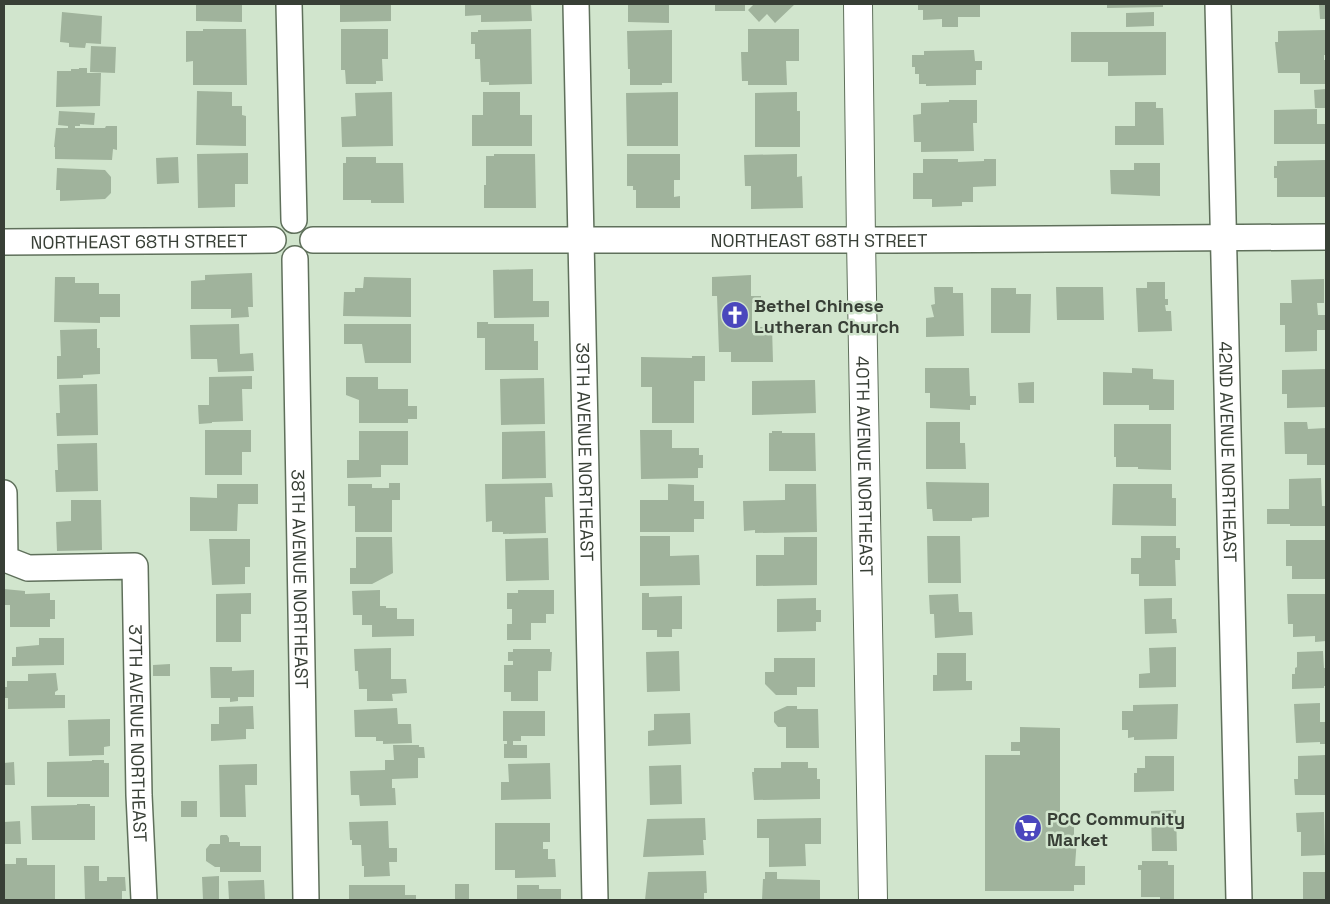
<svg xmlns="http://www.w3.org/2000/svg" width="1330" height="904" font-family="'Space Grotesk',sans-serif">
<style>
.building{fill:#a0b39c}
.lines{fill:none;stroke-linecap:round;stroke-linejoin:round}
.street-casing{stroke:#5f705b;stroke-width:28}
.secondary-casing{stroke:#5f705b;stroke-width:30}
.street{stroke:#fff;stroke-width:25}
.secondary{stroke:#fff;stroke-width:28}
.labels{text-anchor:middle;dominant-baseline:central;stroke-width:5;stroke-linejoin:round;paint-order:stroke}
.street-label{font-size:18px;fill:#383f36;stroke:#d1e5cd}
.poi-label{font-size:18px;font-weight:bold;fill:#383f36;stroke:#d1e5cd;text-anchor:start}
</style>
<rect width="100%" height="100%" fill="#d1e5cd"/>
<path class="building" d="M196 4H242V22L196 21Z
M340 4H391V21L340 22Z
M465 4H531L532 21 481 22V15L465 16Z
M628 4H669V23L628 22Z
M715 4H745V11H715Z
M754 4H795L775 23 767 14 759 22 748 10Z
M918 4H980V17H958V27H942V19L923 20V10H918Z
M1107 4H1163V7L1107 8Z
M1319 4H1326V19H1320Z
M62 12 102 16 101 44 86 43 85 48 69 47V43L60 42Z
M1154 12V26L1126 27V13Z
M203 29H246L247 85H193V61L186 62V31H203Z
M341 29H388V59H382L383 81H376V84H346L345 70H341Z
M531 29 532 84 489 85V82H481L480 59H475V44H471V32H478V30Z
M748 29H799V61H786L787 85H748V81H742L741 52H748Z
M672 30V83H662V85H630V69H628L627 31Z
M1326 30V55H1324V60H1326V84H1300V73H1278L1275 42H1278V31Z
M1071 32H1166V75L1108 76V62H1071Z
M91 46 116 47 115 73 90 72Z
M974 50 975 61H982V70H976V85L926 86V84H919V74H915V67H912V55H924V51Z
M79 68H87V73H101L100 106 56 107 57 71H71V69H79Z
M1326 89V108H1315L1314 90Z
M197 91 232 92V106H242V115L246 116V146L196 145Z
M392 92 393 146 342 147 341 117 356 116 355 93Z
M483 92H520V115H532V146H472V115H483Z
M678 92V146H627L626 93Z
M797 92V111H800V147H755V93Z
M949 100H977V123H973L974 151 921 152V142H914L913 115 921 114V103L949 102Z
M1135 102H1156V108H1163L1164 145H1115V126H1135Z
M1317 109V124H1326V144H1274V110Z
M59 111 95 113 94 125 80 124V126H75V128H105L106 126H117V150L113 149 112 160 55 159V147H54L56 128H68V126L58 125Z
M248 153V184H235V207L198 208 197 154Z
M494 154H535L536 208H484V185H486V156H494Z
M627 154H680V180H674V197L680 196V208H636V190H633V186H627Z
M797 154V177L802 176 803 208 751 209V186H745L744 155Z
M178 157 179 183 157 184 156 158Z
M346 157H376V163H403L404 203H371V200H343V163H346Z
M923 159H958V162L984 161V159H996V186L973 187V202H962V206L932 207V199H913V173H923Z
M1326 160V197H1277V178H1274V166H1277V161Z
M1134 163H1160V196L1111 194 1110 170H1134Z
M57 168 105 170 111 177V193L105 199 60 201V190H56Z
M533 269V301H549V317L494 318 493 270Z
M252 273 253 307H248L249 317 231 318V309H191V281L205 280V275Z
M751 275V296H761V303H752V333L760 332V327H772L773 362H731V352H719L717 296H712V277Z
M55 277H75V283H99V294H120V317H100V323L54 322Z
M364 277 411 278V317L343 316 344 292H355V288H363Z
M1324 279V303H1317L1318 315H1326V330H1317V351L1285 352V325H1280V303H1292L1291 280Z
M1147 282H1165V299H1168V305H1165L1166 311H1171L1172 331 1138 332 1136 288H1147Z
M934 287H953V293H963L964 336 926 337V318L934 317 931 305 935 304Z
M1056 287H1103L1104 320H1057Z
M991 288H1016V294H1031L1030 333H991Z
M477 322H488V324H534V341H538V370H485V338H477Z
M239 324 240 354 253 353 254 371 218 372 217 359H191L190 325Z
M344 324H411V363H365L362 344H344Z
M97 329V348H100V374L83 375V378L57 379V356H61L60 330Z
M692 356H705V381H694V423H652V387H641V357L692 358Z
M925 368H969L970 396H976V405H970V410L930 408V393H925Z
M1132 368 1153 369V379L1174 380V410H1149V405H1103V372L1132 373Z
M1326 369V407L1287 408V394H1282V370Z
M252 376V389H242L243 421 212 422V423L199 424 198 405H209V377Z
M346 377H378V389H408V406H417V419H408V423H359V400L346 395Z
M544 378 545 424 501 425 500 379Z
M815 380 816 413 752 415V381Z
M1034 382V403H1019L1018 383Z
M97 384 98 435 57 436 56 413H60L59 385Z
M926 422H960V443H965L966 469H926Z
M1284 422H1307L1308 429 1326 428V465H1307V454H1285Z
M1114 424H1171V470L1138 469V467H1116V457H1114Z
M205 430H251V452H242V475H205Z
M640 430H672V448H699V455H703V468H698V478L641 479Z
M359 431H408V465H381V477L347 478V460H359Z
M545 431 546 478 502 479V432Z
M772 431H782V433H815L816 471H769V433H772Z
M97 443 98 491 56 492 55 470H58L57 444Z
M1321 478 1322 506H1326V526H1290V524H1267V509H1289V479Z
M926 482 989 483V517L972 518V521H933L932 509H927Z
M389 483H400V500H392V532H355V506H348V484H372V488H389Z
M552 483 553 497H545L546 533 503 534V532H492V521L486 522 485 484Z
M217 484H258V504H238L237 531H190V497L217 498Z
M668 484 694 485V501H704V519H694V532H640V500H668Z
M785 484H816L817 532 755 533V530L744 531 743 501 785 500Z
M1113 484H1172V498H1176V526L1112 525Z
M71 500H101L102 550 57 551 56 522 71 521Z
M640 536H670V556L699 555 700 585 640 586Z
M927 536H960L961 583H928Z
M1141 536H1176V548H1180V560H1175L1176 586H1139V574H1131V558H1141Z
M356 537H392L393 573 372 584H350V568H356Z
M784 537H817V585L756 586V555H784Z
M548 538 549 580 506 581 505 539Z
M209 539H250V567H245V584L212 585Z
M1286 540H1326V579H1292V566H1286Z
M4 589 25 591V594L50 593V600H55V619H50V627H10V605H4Z
M380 590V606H386V608H397V619H414V636L372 637V625H362V615H353L352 591Z
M518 590H554V614H546V623H531V640H507V624H512V609H507V593H518Z
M251 593V614H241V642H216V594Z
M642 593H649V597L682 596V629H672V637H657V630H642Z
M958 594 959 612H972L973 635 935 638 934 614H930L929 595Z
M1287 594H1326V641L1315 642V636L1293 637V624H1288Z
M816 598V610H821V622H816V631L777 632V599Z
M1172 598V619H1176L1177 633 1145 634 1144 599Z
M39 638H64V665L12 666V657H16V647L39 645Z
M1176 647V687L1139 688V674L1150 673 1149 648Z
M391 648V679H406L407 693 392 694 393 701H367V689H359L358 671H355L354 649Z
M513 649H550V652H552L551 671H538V701H511V692H504V665H513V661H508V652H513Z
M679 651 680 691 647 692 646 652Z
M1323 651 1324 668H1326V686H1324V688L1292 689V674H1295V668L1297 667V652Z
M937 653H966V681H972V690L933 691V675H937Z
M774 658H815V687H797V695H776L765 684V672H774Z
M170 664V676H153V665Z
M210 667H232V671L254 670V697H238V701L230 702V698H211Z
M56 673 58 690 55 692V695H65V708L8 709V698H4V687H7V681H28V674Z
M1320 703V722H1326V744H1320V742L1296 743 1294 704Z
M1178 704 1177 739 1134 740V737L1128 738V730H1122V711H1133V705Z
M253 706 254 729H246V739L211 741V724H219V707Z
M787 706H797V709H818L819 748H786V727H778L774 722V712Z
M397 708 398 724H411L412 743 383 744V741H376V737H355L354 710Z
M503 711H545V736H521V741H513V745H527V758H504V744H507V741H503Z
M690 713 691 744 648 746V731L654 730V714Z
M110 719V746L104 747V755L69 756 68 720Z
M1020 727 1060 728V819H1074V838H1077L1075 866H1085V885H1074V891H985V755H1020V751H1011V742H1020Z
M393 745H419V747H424L425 758H418V778L392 779V788H395L396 805 360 806 359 795H351L350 771 385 770V760H394Z
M1326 755V795H1295L1294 779H1298V756Z
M1145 756H1174V791L1134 792V773H1137V768H1145Z
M92 760H104V763H109V797H47V762L92 761Z
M14 762 15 785H4V763Z
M781 762H808V768H817V779H820V799L754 800 752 772H754V768H781Z
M550 763 551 799 501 800V782H509L508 764Z
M257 764V785H245L246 817H220L219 765Z
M681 765 682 804 650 805 649 766Z
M181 801H197V817H181Z
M77 804H90V806H95V840H32L31 806 77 805Z
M1176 810 1177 851H1152L1151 811Z
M1324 812 1325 855 1301 856V832H1297L1296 813Z
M705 818 706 840H703L704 855 643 857 647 819Z
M821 818V844H805L806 866 769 867V838H757V819Z
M20 821 21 844H4V822Z
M388 821 389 848H397V862H389L390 876 364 877V866H362L361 845H352V840H350L349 822Z
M495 823H550V842H543V849H548V859H555L556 877 515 878V870H495Z
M221 835H227L229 838V842H240V846H261V872H220V867H215L206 861V849L210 844H220V836Z
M16 858H27V865H55V900H4V864H16Z
M1142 861H1168V865H1174V900H1160V897H1141V870H1138V865H1142Z
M84 866H99V881H107V877H125L126 891H122V900H85Z
M706 871 707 893H704V900H645L648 872Z
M765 872H777V879L820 880V900H762L763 879H765Z
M1303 872H1326V900H1303Z
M219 876V900H203L202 877Z
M264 880 265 900H229L228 881Z
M455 884H469V900H455Z
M349 885H405V895H416V900H349Z
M517 885H539V889H561V900H517Z"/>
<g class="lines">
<g class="street-casing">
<g id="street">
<path d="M289 4 294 220"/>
<path id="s1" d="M576 4 595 900"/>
<path id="s2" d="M1218 4 1239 900"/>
<path id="s3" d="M313 240H892L1326 237"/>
<path id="s4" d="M4 242 273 240"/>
<path id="s5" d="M295 259 306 900"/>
<path id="s6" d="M4 493 5 559 28 568 135 566 139 795 144 900"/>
</g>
</g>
<g class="secondary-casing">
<g id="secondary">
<path id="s7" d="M858 4 861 240 873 900"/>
</g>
</g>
<use href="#street" class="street"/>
<use href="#secondary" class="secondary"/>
</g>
<defs>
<g id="church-disc" transform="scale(1.4375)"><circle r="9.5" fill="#4a47bd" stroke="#d1e5cd"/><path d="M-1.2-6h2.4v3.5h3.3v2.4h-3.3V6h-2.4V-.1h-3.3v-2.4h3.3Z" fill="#fff"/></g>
<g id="supermarket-disc" transform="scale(1.4375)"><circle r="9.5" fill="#4a47bd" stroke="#d1e5cd"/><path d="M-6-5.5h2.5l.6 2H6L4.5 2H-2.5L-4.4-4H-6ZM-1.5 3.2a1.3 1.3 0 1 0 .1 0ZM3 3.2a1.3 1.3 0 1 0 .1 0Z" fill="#fff"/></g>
</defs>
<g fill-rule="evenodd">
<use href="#church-disc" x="735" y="315"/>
<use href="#supermarket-disc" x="1028" y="828"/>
</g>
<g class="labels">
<g class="street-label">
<text stroke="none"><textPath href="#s3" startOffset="506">NORTHEAST 68TH STREET</textPath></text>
<text stroke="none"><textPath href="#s4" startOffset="135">NORTHEAST 68TH STREET</textPath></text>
<text stroke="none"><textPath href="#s1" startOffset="448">39TH AVENUE NORTHEAST</textPath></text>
<text stroke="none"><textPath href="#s2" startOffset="448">42ND AVENUE NORTHEAST</textPath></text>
<text stroke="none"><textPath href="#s7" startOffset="462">40TH AVENUE NORTHEAST</textPath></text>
<text stroke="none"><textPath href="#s5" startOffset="320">38TH AVENUE NORTHEAST</textPath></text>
<text stroke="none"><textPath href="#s6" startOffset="365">37TH AVENUE NORTHEAST</textPath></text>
</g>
<g class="poi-label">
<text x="754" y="305">Bethel Chinese<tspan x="754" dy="21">Lutheran Church</tspan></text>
<text x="1047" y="818">PCC Community<tspan x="1047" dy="21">Market</tspan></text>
</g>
</g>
<rect width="1330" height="904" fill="none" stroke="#383f36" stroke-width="10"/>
</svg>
